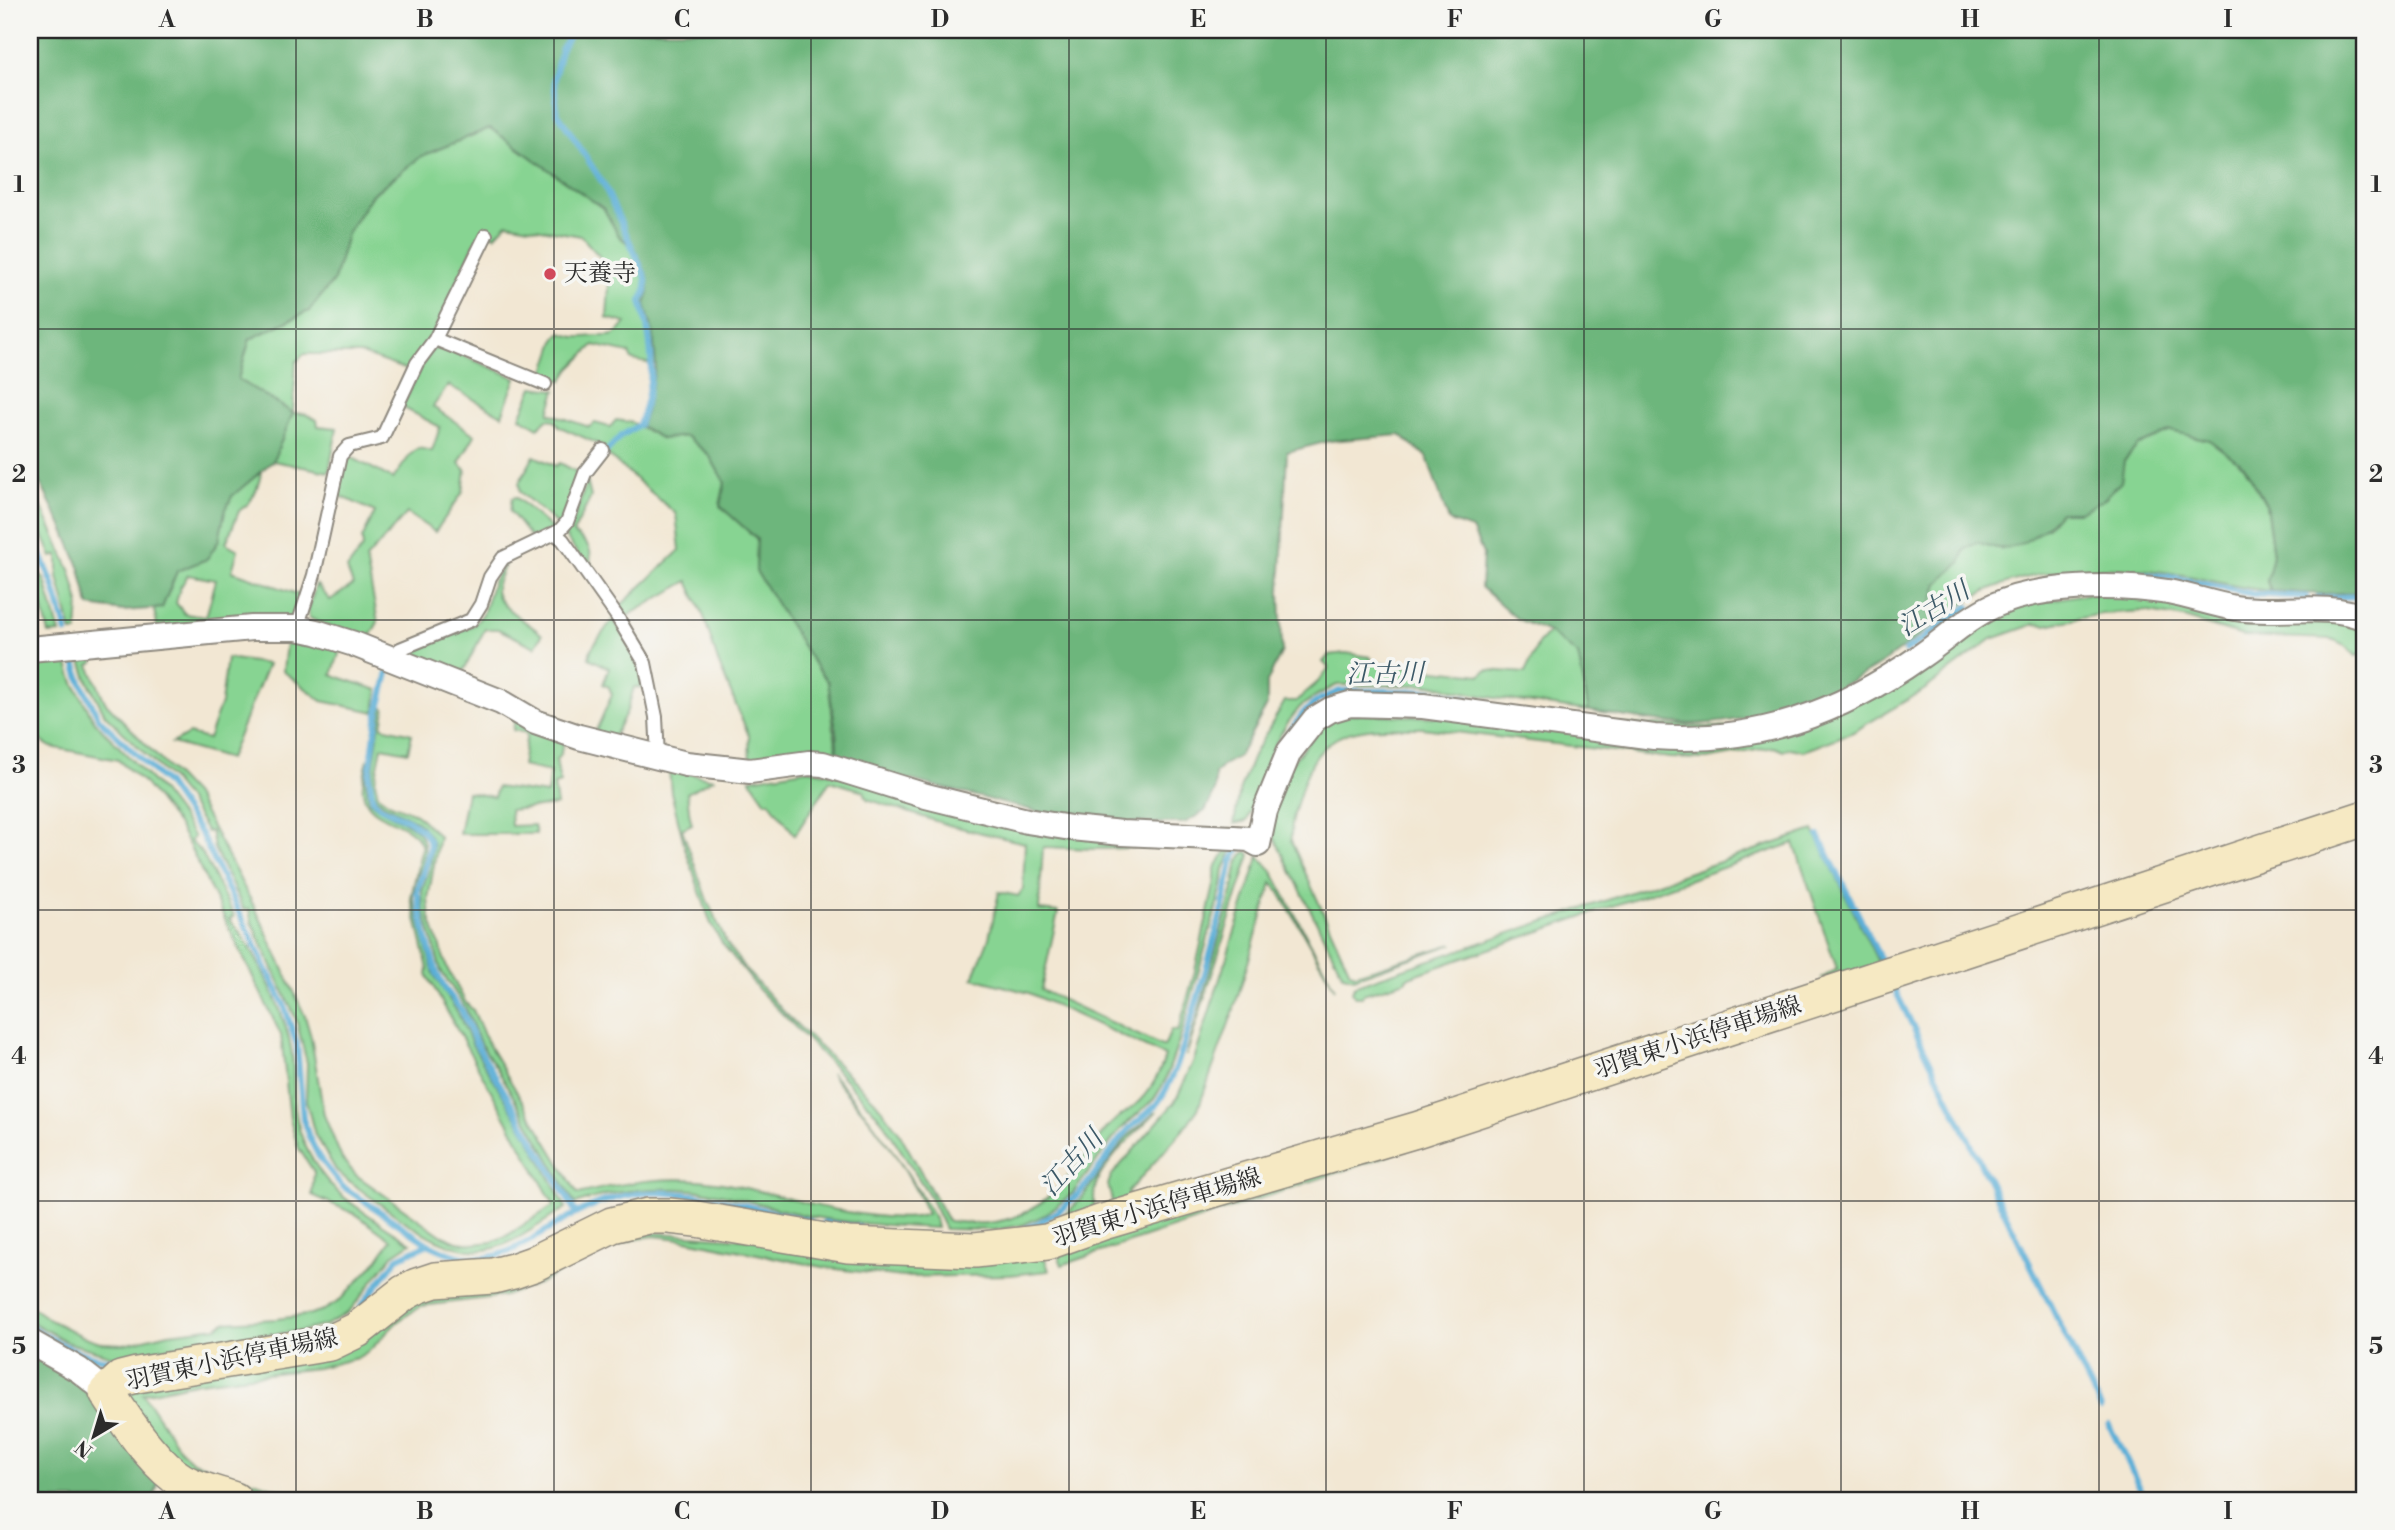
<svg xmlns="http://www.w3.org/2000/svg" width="2395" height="1530" font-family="'Libre Bodoni','Noto Serif JP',serif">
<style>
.green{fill:#87d492;stroke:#59805e;stroke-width:2;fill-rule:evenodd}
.forest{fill:#6db67c;stroke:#4c7054;stroke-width:2}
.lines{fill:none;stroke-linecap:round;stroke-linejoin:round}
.stream{stroke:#5bafd7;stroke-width:6}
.service-casing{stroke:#8e897f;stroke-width:16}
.minor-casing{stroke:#8e897f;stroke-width:28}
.secondary-casing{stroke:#8e897f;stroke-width:38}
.service{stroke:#fff;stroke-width:12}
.minor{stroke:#fff;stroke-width:24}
.secondary{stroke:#f6e9c3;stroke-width:35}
.grid{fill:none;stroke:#2b2b2b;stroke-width:2;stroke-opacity:0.55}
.poi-dot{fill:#d1495b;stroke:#f6f6f2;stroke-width:2.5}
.labels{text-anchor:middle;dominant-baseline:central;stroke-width:7;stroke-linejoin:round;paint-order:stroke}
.poi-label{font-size:24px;fill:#2b2b2b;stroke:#f6f6f2;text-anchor:start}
.street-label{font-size:24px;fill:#2b2b2b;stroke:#f6f6f2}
.water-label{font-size:26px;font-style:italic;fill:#3c5967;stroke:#f6f6f2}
.neatline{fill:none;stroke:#2b2b2b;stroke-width:2.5}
.grid-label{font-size:23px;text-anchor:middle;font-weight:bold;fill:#2b2b2b}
</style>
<rect width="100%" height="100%" fill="#f6f6f2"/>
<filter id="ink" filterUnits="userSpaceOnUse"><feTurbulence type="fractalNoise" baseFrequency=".0143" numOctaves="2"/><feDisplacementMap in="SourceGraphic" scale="14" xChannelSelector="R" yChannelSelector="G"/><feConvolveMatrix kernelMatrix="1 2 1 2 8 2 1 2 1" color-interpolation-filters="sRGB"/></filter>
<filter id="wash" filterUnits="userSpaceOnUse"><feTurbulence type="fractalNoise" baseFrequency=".00686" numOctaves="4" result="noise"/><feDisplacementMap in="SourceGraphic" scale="28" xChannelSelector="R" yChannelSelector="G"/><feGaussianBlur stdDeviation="1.57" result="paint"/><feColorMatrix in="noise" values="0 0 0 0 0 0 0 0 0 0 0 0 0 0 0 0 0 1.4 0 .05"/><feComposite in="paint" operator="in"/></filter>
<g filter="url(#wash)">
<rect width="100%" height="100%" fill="#f2e7d3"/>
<path class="green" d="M490 128 604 209 619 236 635 249 648 277 649 292 645 304 653 331 656 365 632 360 629 353 594 345 570 369 562 381 544 374 556 338 561 333C578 339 579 337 596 336 613 336 614 338 626 323L607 318 610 268 581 236 507 223 495 236 481 230 433 334 407 370 362 354H304L296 362 293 413 305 414 317 420 318 426 337 428 329 472 273 461 293 413 238 379 250 339 309 311 334 280 347 234 372 195 421 156Z
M445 348 516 378 502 415 448 385 433 407 475 435 459 463 466 470 463 492 435 532 407 513 366 559 378 622 367 642 309 618 308 611 316 584 330 600 353 585 347 569 363 547 362 539 375 512 336 494 342 460 347 455 393 479 411 454 418 448 432 451 440 427 402 407 422 365 433 349Z
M533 387 556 390 549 413 589 427 595 423 610 427 616 420 631 422 662 439 686 436 709 455 725 483 720 506 757 539 756 571 812 661 828 682 838 762 750 766 749 736 718 662 704 617 688 581 622 619 617 609 680 550 676 514 608 455 603 446 560 427 554 420 547 419 538 428 520 417Z
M2171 431 2209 440 2244 466 2266 504 2273 555 2267 582 2271 591C2237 589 2205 578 2171 573 2122 565 2047 568 2001 585 1977 593 1956 608 1936 623L1929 612 1938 583 1960 563 1965 550 1977 542 2001 549 2048 527 2060 512H2080L2138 445Z
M534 456 556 466 560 463 581 474 559 526 520 492 519 483Z
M262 471 256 491 249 503 239 511 226 543 238 550 232 571 300 595 292 622 157 627 154 609 162 608 177 571 207 559 219 540 225 511 232 496ZM188 575 216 580 206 617 185 614 176 603 180 588Z
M30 481 71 572 79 603 77 632H72L58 577V555L52 557C40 529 30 510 30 481Z
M587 481 591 497 573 533C585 542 593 546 590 562L597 573 594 576 564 535 574 520Z
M516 497 552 529 531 538 510 511 512 498Z
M30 545 37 561 32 563 45 581 60 633 49 634 38 590 30 574Z
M505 562C504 571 496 581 496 589 495 607 530 622 542 635L535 647 498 629H485L460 678 408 654 474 625 483 614 493 581Z
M2091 593 2365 624V662L2361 654 2356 656 2347 647 2330 639 2243 636 2184 618 2143 611 2101 614 2046 625 2035 624 1992 639 1924 690 1853 732 1804 751 1790 748 1783 751 1774 747 1706 759 1671 758 1422 728C1360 727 1319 724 1300 794 1295 810 1290 825 1291 841L1350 972 1356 974 1453 944 1354 978 1343 975 1269 827 1284 772 1332 713 1784 730 1997 609Z
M613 619 641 663 646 688 634 687 627 711 613 738 594 735 612 695 609 687 603 684 609 668 589 658 591 649Z
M1549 632 1579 655 1589 711 1488 697 1431 685H1337L1317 695 1300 707 1286 725 1270 753 1247 821 1234 824 1240 789 1254 754 1285 701H1296L1319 681 1329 668 1323 662 1329 655 1346 653 1370 657 1374 663 1481 675 1487 670 1525 673 1538 644Z
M292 635 341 648 332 675 378 690 375 712 322 701 283 671 286 643H291Z
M91 653 94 662 89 665 105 702 196 797 235 870 260 918 305 1016 311 1037 324 1115 342 1159 356 1175 441 1235 457 1242 474 1244 492 1242 508 1235 554 1205 427 975 428 969 411 898 422 846C411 818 368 823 363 792 361 782 366 769 368 759L365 778 369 801C389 821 429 821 424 855 422 870 412 882 413 898L434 975 458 1013 473 1046 527 1135 566 1208C544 1221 520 1240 495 1248 447 1263 385 1206 347 1180L336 1170 315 1135 306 1101 307 1063 296 1019 252 923 249 909 244 910 214 848 211 831 207 832 188 800 172 780 105 715 87 679 79 654Z
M65 655 74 683 94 721 160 789 182 818 194 837 190 841 202 853 234 916 229 919C253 945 285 1012 291 1048 294 1064 293 1080 294 1096 295 1129 308 1158 329 1183 347 1204 388 1227 411 1243L393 1255 349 1312 326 1325 302 1331 215 1340 116 1357 69 1343 30 1321V1306L50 1320 82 1336 103 1343 124 1344 169 1333 217 1327 225 1322 276 1319 307 1315 324 1310 339 1301 376 1262 391 1240 357 1215 312 1195 314 1172 298 1147 290 1119 281 1035 190 847 177 824 145 784 118 760 51 747 30 734V684L35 678 39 657Z
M227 658 268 664 229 759 172 743 189 734 208 739 221 703Z
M382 707 385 708 382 727 412 734 408 752 382 747 375 781 378 795 389 803 416 814 439 836 428 899 430 918 448 970 466 1003 473 1010 487 1042 578 1194C626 1182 672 1174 722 1183 777 1193 829 1213 885 1217 899 1218 915 1219 927 1214 914 1184 894 1151 873 1124 860 1106 843 1093 831 1073 873 1119 904 1165 935 1219L937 1228C895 1226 854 1224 813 1217 781 1211 750 1200 719 1194 671 1185 621 1188 575 1204L498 1070 480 1043 466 1009 441 971 423 907 422 891 430 867 433 844 430 836 418 822 383 804 376 798 373 791 372 778Z
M515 719 564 740 560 756 556 759 560 783 554 785 557 805 510 810 511 826 534 825 536 834H459L467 792 494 797 497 787 547 794 550 772 522 766 527 733 513 730Z
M669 769 713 779 687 793C689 804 688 813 692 824L682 829 707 900 726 942 745 969 785 1013 875 1101 899 1132 948 1221C961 1222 974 1224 986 1223 1047 1219 1074 1167 1109 1126 1116 1118 1126 1113 1134 1106 1150 1092 1159 1077 1165 1056L1029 993 973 978 989 938 999 892 1018 896 1023 889 1025 843 948 825 867 799 864 791 830 781 795 835 769 801 766 802 750 779 809 769 1162 847 1095 849 1043 847 1039 910 1058 912 1041 990 1164 1047 1171 1030 1178 1031 1194 975 1215 881V868L1231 844H1235L1224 869 1222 886 1182 1032 1165 1081 1154 1099 1120 1130 1073 1193 1045 1215 1023 1225 994 1230 945 1229 929 1195 881 1119 835 1068 759 990 722 943 711 924 685 848 671 792Z
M1814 830 1880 966 1820 979 1837 969 1794 843 1406 978V981L1363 994 1362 997H1355L1352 991 1356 985Z
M1245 852H1248L1250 855 1186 1056 1233 889 1238 862Z
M1259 856 1272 871 1335 989 1279 891 1272 883 1233 1012 1198 1109 1183 1130 1128 1192 1130 1198 1113 1205 1108 1185 1111 1176 1175 1102 1194 1060Z
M1157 1111C1140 1129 1101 1164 1095 1188 1093 1196 1095 1207 1094 1216L1045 1234 994 1240 1051 1223 1069 1211 1080 1200 1127 1137Z
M1431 1141 1062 1265 1058 1254 1060 1244Z
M614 1230 1045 1259 1049 1271 1009 1275 903 1277 828 1268 681 1239 654 1236 635 1239 586 1258 582 1246Z
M572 1250 577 1263 540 1283 504 1296 421 1306 397 1322 370 1350 357 1358 317 1368 199 1382 143 1394 181 1451 193 1462 313 1500H249L185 1477 125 1393Z"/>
<path class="forest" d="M30 30H2365V592L2319 594 2271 591 2267 582 2273 555 2266 504 2244 466 2209 440 2171 431 2138 445 2124 461 2121 482 2103 500 2080 512H2060C2048 527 2020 551 1999 548 1992 548 1984 544 1977 542L1965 550 1960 563 1938 583 1929 612 1936 623C1919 636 1902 649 1885 661 1832 696 1753 724 1689 724 1656 723 1622 716 1589 711L1578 655 1549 632 1517 619 1481 587 1483 554 1472 529 1449 521 1427 457 1400 435 1329 441 1287 452 1280 591 1282 651 1267 682V705L1239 756 1223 765 1215 774V791L1205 811 1184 823H1123L1072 820 838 762 836 729 828 682 812 661 756 571 757 539 720 506 725 483 709 455 686 436 662 439 641 426 646 413 656 365 653 331 645 304 649 292 648 277 635 249 619 236 604 209 490 128 422 156 372 194 347 234 334 280 309 311 250 339 238 379 293 413 273 461 232 496 225 511 219 540 207 559 177 571 162 608 123 611 89 606 80 569 64 530 30 463Z
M30 1354 83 1384 162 1472 153 1500H30Z"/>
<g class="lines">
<path class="stream" d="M572 30 561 50 554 78 557 112 604 185 646 278V291L641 301C654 348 656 379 639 425L621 436 605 453
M30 528 53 584 67 632
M2086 576 2137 574 2170 577 2252 594 2307 597
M2318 598 2365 596
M1906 651 1968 607
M73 656 81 682 99 719 167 784 201 834 284 1005 297 1045 303 1119 309 1137 319 1157 342 1186 428 1244
M389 669 378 713 369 777 373 800 380 807 408 820 422 830 429 840 430 847 427 861 417 892 426 937 437 974 446 990 462 1011 476 1044 576 1213
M1283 741 1304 712 1319 700 1340 691H1429L1474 701
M1819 836 1881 960
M1895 990 2101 1408
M824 1223 859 1228
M1026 1229C1078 1206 1088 1182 1121 1138 1131 1124 1148 1116 1159 1101 1176 1077 1184 1044 1192 1016 1208 965 1223 913 1232 861L1241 845
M361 1306 398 1258 428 1244C439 1249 450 1255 463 1257 506 1265 539 1232 575 1214 590 1206 609 1199 625 1196 688 1184 750 1209 810 1221
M30 1326C57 1344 93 1363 127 1361
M158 1354 188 1349
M2109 1425 2146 1500"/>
</g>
</g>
<g filter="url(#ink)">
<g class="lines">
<g class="service-casing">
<path id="service" d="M435 339 545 384
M555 533 563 540 616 615 645 663 656 717 658 757
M297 628 314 575 340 456 349 446 382 438 417 363 435 339 486 235
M389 658 400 649 471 620 481 604 490 577 503 558 559 531 567 522 585 473 603 450"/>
</g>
<g class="minor-casing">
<path id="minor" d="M30 649 252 628H297L316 632 354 644 501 702 535 722 579 737 686 764 724 768 750 771 809 763 823 764 926 796 1027 821 1071 828 1122 833 1234 838 1249 839 1258 844 1265 811 1289 752 1315 719 1330 710 1350 704 1423 706 1654 737C1755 744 1839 714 1921 656 1946 639 1968 617 1995 605 2042 584 2117 584 2168 592 2190 596 2212 604 2235 608 2277 615 2325 601 2365 618
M30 1342 79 1370 107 1392"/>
</g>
<g class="secondary-casing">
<path id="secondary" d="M234 1500C217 1494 198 1490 182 1481 155 1465 124 1419 107 1392L121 1379 137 1375 330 1343 357 1330 404 1293 417 1286 435 1280 493 1276 513 1271 533 1264 612 1225 648 1216H669L696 1219 848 1245 975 1250 1047 1242 1103 1222 1416 1130 2365 818"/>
</g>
<use href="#service" class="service"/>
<use href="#minor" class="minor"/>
<use href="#secondary" class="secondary"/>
</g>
</g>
<path class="grid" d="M296 30V1500M554 30V1500M811 30V1500M1069 30V1500M1326 30V1500M1584 30V1500M1841 30V1500M2099 30V1500M30 329H2365M30 620H2365M30 910H2365M30 1201H2365"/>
<circle class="poi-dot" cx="550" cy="274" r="7"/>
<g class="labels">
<g class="poi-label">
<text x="564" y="274">天養寺</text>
</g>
<g class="street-label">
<text transform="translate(1698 1038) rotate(-18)">羽賀東小浜停車場線</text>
<text transform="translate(1157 1208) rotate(-17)">羽賀東小浜停車場線</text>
<text transform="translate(232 1360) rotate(-12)">羽賀東小浜停車場線</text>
</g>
<g class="water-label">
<text transform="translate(1934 609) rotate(-32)">江古川</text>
<text transform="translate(1385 674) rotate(-1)">江古川</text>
<text transform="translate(1072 1163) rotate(-48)">江古川</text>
</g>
</g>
<rect width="2395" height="1530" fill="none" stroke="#f6f6f2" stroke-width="77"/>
<g transform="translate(94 1436) rotate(218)" stroke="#f6f6f2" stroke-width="5" paint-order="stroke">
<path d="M0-5L12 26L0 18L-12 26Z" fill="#2b2b2b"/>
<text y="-10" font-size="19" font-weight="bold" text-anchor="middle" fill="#2b2b2b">N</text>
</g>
<rect x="38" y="38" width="2318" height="1454" class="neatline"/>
<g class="grid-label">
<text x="167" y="27">A</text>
<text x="425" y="27">B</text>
<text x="682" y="27">C</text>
<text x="940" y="27">D</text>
<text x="1198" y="27">E</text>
<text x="1455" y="27">F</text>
<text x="1713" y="27">G</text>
<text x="1970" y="27">H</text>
<text x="2228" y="27">I</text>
<text x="19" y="192">1</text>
<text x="2376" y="192">1</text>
<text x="19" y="482">2</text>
<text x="2376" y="482">2</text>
<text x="19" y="773">3</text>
<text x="2376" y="773">3</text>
<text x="19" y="1064">4</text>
<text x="2376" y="1064">4</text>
<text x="19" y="1354">5</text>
<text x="2376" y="1354">5</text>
<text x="167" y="1519">A</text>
<text x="425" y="1519">B</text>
<text x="682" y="1519">C</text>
<text x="940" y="1519">D</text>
<text x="1198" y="1519">E</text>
<text x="1455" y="1519">F</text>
<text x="1713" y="1519">G</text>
<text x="1970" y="1519">H</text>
<text x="2228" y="1519">I</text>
</g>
</svg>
